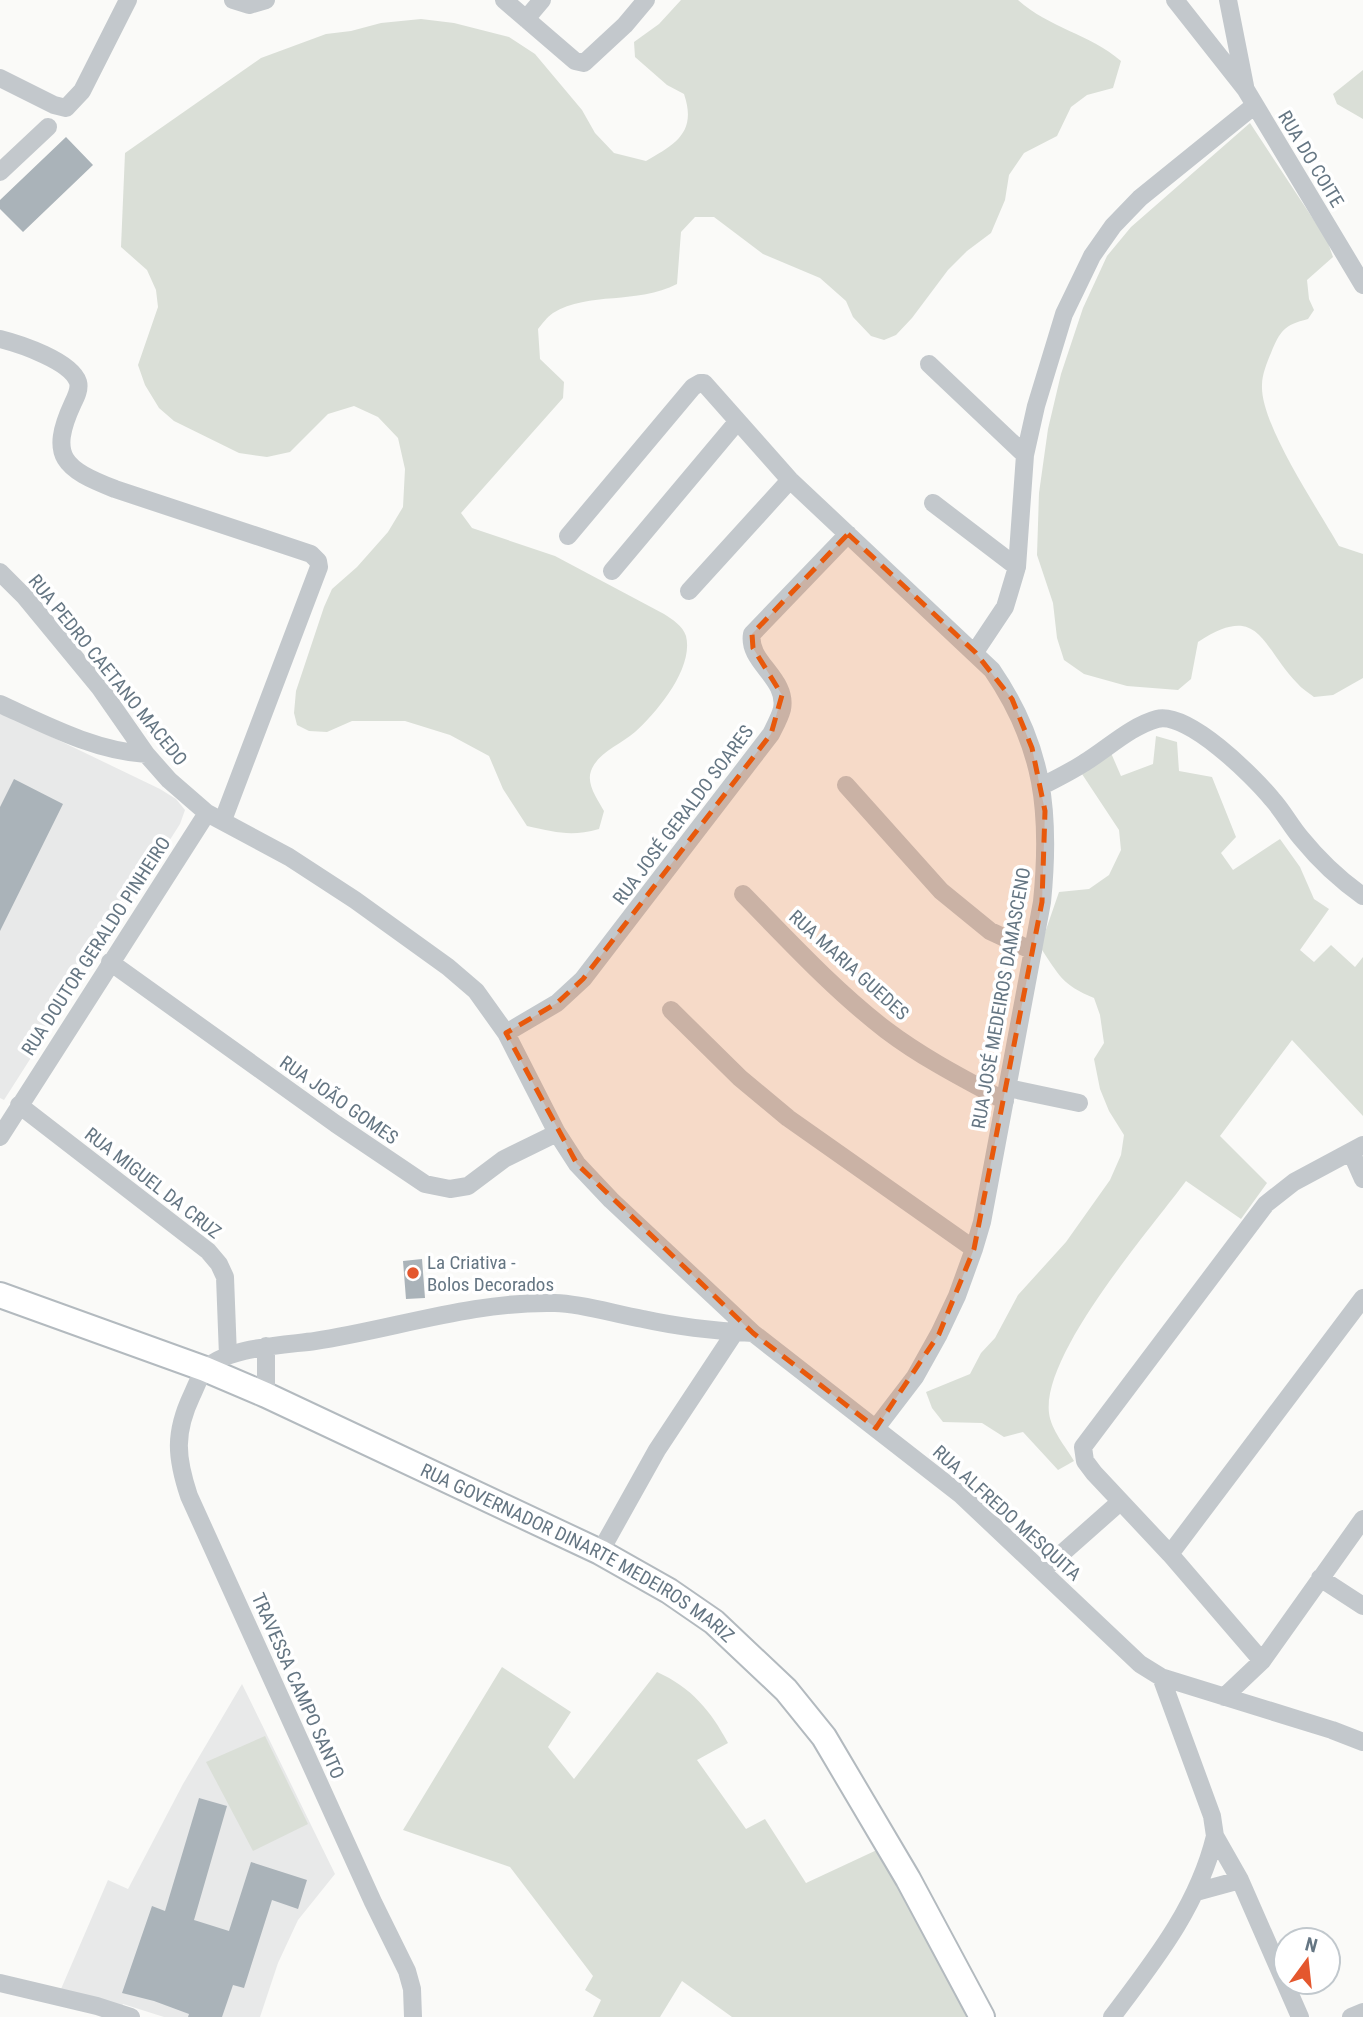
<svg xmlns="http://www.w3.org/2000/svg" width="1363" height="2017" font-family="'Roboto Condensed',sans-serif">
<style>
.built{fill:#e8e9e9}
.green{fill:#dadfd7}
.building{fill:#aab3b9}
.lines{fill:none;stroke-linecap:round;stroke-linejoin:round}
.secondary-casing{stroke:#b3babf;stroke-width:28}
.minor{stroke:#c3c8cc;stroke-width:18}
.secondary{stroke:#fff;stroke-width:24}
.marked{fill:#e8590c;fill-opacity:0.2;stroke:#e8590c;stroke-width:5;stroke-dasharray:14 9;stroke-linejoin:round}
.poi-dot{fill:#e4572e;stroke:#fff;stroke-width:2.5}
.labels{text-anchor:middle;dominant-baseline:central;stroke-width:7;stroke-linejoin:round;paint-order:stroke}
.street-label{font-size:19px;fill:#657683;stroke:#fff}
.poi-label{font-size:19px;fill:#657683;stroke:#fff;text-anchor:start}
</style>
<rect width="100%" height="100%" fill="#fafaf8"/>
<path class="built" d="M0 712 160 789 176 799 185 810 180 824 4 1100 0 1098Z
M242 1684 335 1874 298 1920 278 1963 260 2017H164L123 2004 121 2009 61 1989 108 1880 128 1889 183 1784Z"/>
<path class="green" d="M681 0H1018C1049 28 1090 34 1121 61L1113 88 1087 95 1071 107 1057 136 1024 153 1009 175 1005 200 991 233 967 251 948 270 912 318 896 335 884 340 871 336 853 317 846 301 820 278 763 254 714 217H695L681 232 677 284C637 305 589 291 553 313 547 317 542 324 538 329L540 359 564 382 563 398 461 513 472 528 555 556 664 614C672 619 683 626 686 636 694 668 657 712 635 732 620 745 598 752 591 771 586 784 598 800 604 811L599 829C570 837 556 832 527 826L503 789 489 756 450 735 405 721H352L327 732 309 731 297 725 294 713 296 691 324 607 332 589 357 567 388 532 403 507 405 469 398 438 378 417 354 406 328 414 290 452 267 457 239 453 174 421 159 408 145 385 138 365 158 307 156 290 147 270 121 247 125 153 261 58 326 34 351 31 381 23 421 19 454 23 509 37 535 54 582 110 595 133 614 153 646 161C676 144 697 132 684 94L667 85 635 57 634 42 659 24Z
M1363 70V119L1337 104 1333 94Z
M1250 123 1327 240 1333 257 1307 280 1309 299 1314 310 1308 319C1284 325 1280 331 1271 353 1267 362 1262 375 1262 385 1260 424 1318 509 1339 546L1363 554V678L1333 695 1314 697C1309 693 1302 689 1297 683 1261 646 1260 601 1198 642L1191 679 1178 690 1127 686 1084 674 1064 660 1057 638 1053 603 1037 555 1039 493 1048 429 1061 374 1083 308 1107 256 1131 227Z
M1156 736 1177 742 1179 771 1212 777 1236 837 1221 853 1233 870 1280 839 1300 867 1314 899 1329 909 1300 950 1314 962 1331 945 1355 967 1363 957V1116L1292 1040 1220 1136 1267 1183 1241 1219 1186 1181C1150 1230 1042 1353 1049 1413 1051 1430 1066 1447 1074 1461L1058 1470 1023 1432 1004 1437 982 1423 943 1422 932 1408 926 1392 970 1374 981 1353 995 1338 1018 1295 1066 1242 1110 1180 1121 1155 1124 1135 1109 1111 1100 1089 1094 1059 1104 1043 1100 1015 1094 998C1062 985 1059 975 1040 947L1059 892 1089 889 1109 875 1121 850 1119 830 1082 774 1111 753 1121 776 1153 764Z
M502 1667 571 1712 548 1747 574 1779 657 1672C691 1687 711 1711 728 1743L697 1760 746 1829 765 1819 806 1883 879 1849 967 2017H732L682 1981 660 2017H593L601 2000 585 1990 593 1976 510 1867 403 1830Z
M265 1736 308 1824 253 1851 206 1762Z"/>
<path class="building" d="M66 137 93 165 23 232 0 209V200Z
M14 779 63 804 0 931V807Z
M422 1259 425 1298 406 1299 403 1261Z
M199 1798 227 1806 194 1920 229 1931 251 1862 307 1880 298 1909 272 1900 244 1988 233 1985 222 2017H188L189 2014 154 2001 122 1993 152 1906 165 1911Z"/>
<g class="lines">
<g class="secondary-casing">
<g id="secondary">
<path id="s1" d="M0 1295 205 1369 266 1395 600 1552 669 1591 714 1622 786 1690 824 1737 908 1879 982 2017"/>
</g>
</g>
<path class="minor" d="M233 0 249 5 266 0
M504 0 575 61 584 63 625 25 646 0
M1175 0 1246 90 1363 285
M1228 0 1245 86
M526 19 542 0
M0 78 54 105 66 108 82 91 128 0
M0 172 48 127
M0 339C20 344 71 361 78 382 80 389 76 397 73 403 48 457 64 469 115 489L311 554 318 561 319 567 223 820
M929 364 1025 455
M933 503 1017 567
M568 536 693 387 700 383H704L790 480 992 670C1044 746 1051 813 1042 902L982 1222 974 1249 957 1296 939 1334 915 1377 876 1428
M612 571 737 422
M0 572 25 597 100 688 146 754 169 780 207 813 289 857 355 900 448 967 476 991 506 1033 557 1133 577 1164 611 1200 753 1333 961 1495 1140 1664 1161 1677 1332 1730 1363 1742
M689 591 790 480
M975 652 1005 607 1017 567 1025 455 1036 406 1064 314 1092 256 1113 226 1140 198 1255 105
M0 704C46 725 95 751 146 754
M846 785 941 891 990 931 1033 951
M1042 786C1056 779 1070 772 1084 763 1107 749 1131 726 1157 719 1188 711 1253 776 1272 799 1283 811 1290 825 1301 838 1319 860 1340 880 1363 896
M743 894C789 941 834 990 886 1030 923 1058 964 1079 1005 1101
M110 962 336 1124 425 1184 450 1189 468 1186 504 1159 557 1133
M671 1010 740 1078 788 1118 974 1249
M506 1033 557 1003 583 979 771 734C775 726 780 717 782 709 788 678 747 662 752 634L848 534
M1008 1088 1079 1103
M19 1105 208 1251 219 1264 225 1277 228 1356
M0 1137 207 813
M1351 1152 1363 1179
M266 1395V1346
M600 1552 657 1450 735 1332
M1170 1554 1363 1298
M1042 1571 1120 1502
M1320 1578 1363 1606
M1262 1661 1170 1554 1094 1473 1085 1461 1083 1447 1266 1204 1294 1182 1363 1145
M1161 1677 1212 1816 1215 1836 1240 1880 1300 2017
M1224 1697 1262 1661 1363 1519
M1196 1892 1240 1880
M0 1983 97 2006 131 2017
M413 2017 412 1989 407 1971 373 1902 189 1496C176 1457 174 1433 192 1395 196 1387 199 1377 204 1371 222 1347 287 1345 315 1341 394 1329 473 1301 555 1303 585 1304 614 1314 643 1319 679 1327 717 1331 753 1333
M1112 2017C1155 1960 1198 1906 1215 1836
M1351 2017 1363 2012"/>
<use href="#secondary" class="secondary"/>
</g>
<path class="marked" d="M848 534 975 652 1012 699 1032 748 1045 811 1042 902 974 1249 939 1334 876 1428 753 1333 577 1164 506 1033 557 1003 583 979 771 734 782 695 753 648 752 634Z"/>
<circle class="poi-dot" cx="413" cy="1273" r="7"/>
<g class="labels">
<g class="street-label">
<text transform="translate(1311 159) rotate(59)">RUA DO COITE</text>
<text transform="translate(108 670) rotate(51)">RUA PEDRO CAETANO MACEDO</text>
<text transform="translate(683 815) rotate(-53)">RUA JOSÉ GERALDO SOARES</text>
<text transform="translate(96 946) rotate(-57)">RUA DOUTOR GERALDO PINHEIRO</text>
<text transform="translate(849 965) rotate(42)">RUA MARIA GUEDES</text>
<text transform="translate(1001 998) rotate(-80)">RUA JOSÉ MEDEIROS DAMASCENO</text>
<text transform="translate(339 1100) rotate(35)">RUA JOÃO GOMES</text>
<text transform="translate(153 1183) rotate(38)">RUA MIGUEL DA CRUZ</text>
<text transform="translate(1007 1513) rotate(42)">RUA ALFREDO MESQUITA</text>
<text stroke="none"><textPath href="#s1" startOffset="634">RUA GOVERNADOR DINARTE MEDEIROS MARIZ</textPath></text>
<text transform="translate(298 1686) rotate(66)">TRAVESSA CAMPO SANTO</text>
</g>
<g class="poi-label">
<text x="427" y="1262">La Criativa -<tspan x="427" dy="22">Bolos Decorados</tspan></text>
</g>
</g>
<g transform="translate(1307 1961) rotate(15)"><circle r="33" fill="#ffffff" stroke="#c1c8cd" stroke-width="2"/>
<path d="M0-5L12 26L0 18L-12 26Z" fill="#e4572e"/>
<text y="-10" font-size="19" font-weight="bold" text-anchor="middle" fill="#657683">N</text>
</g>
</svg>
